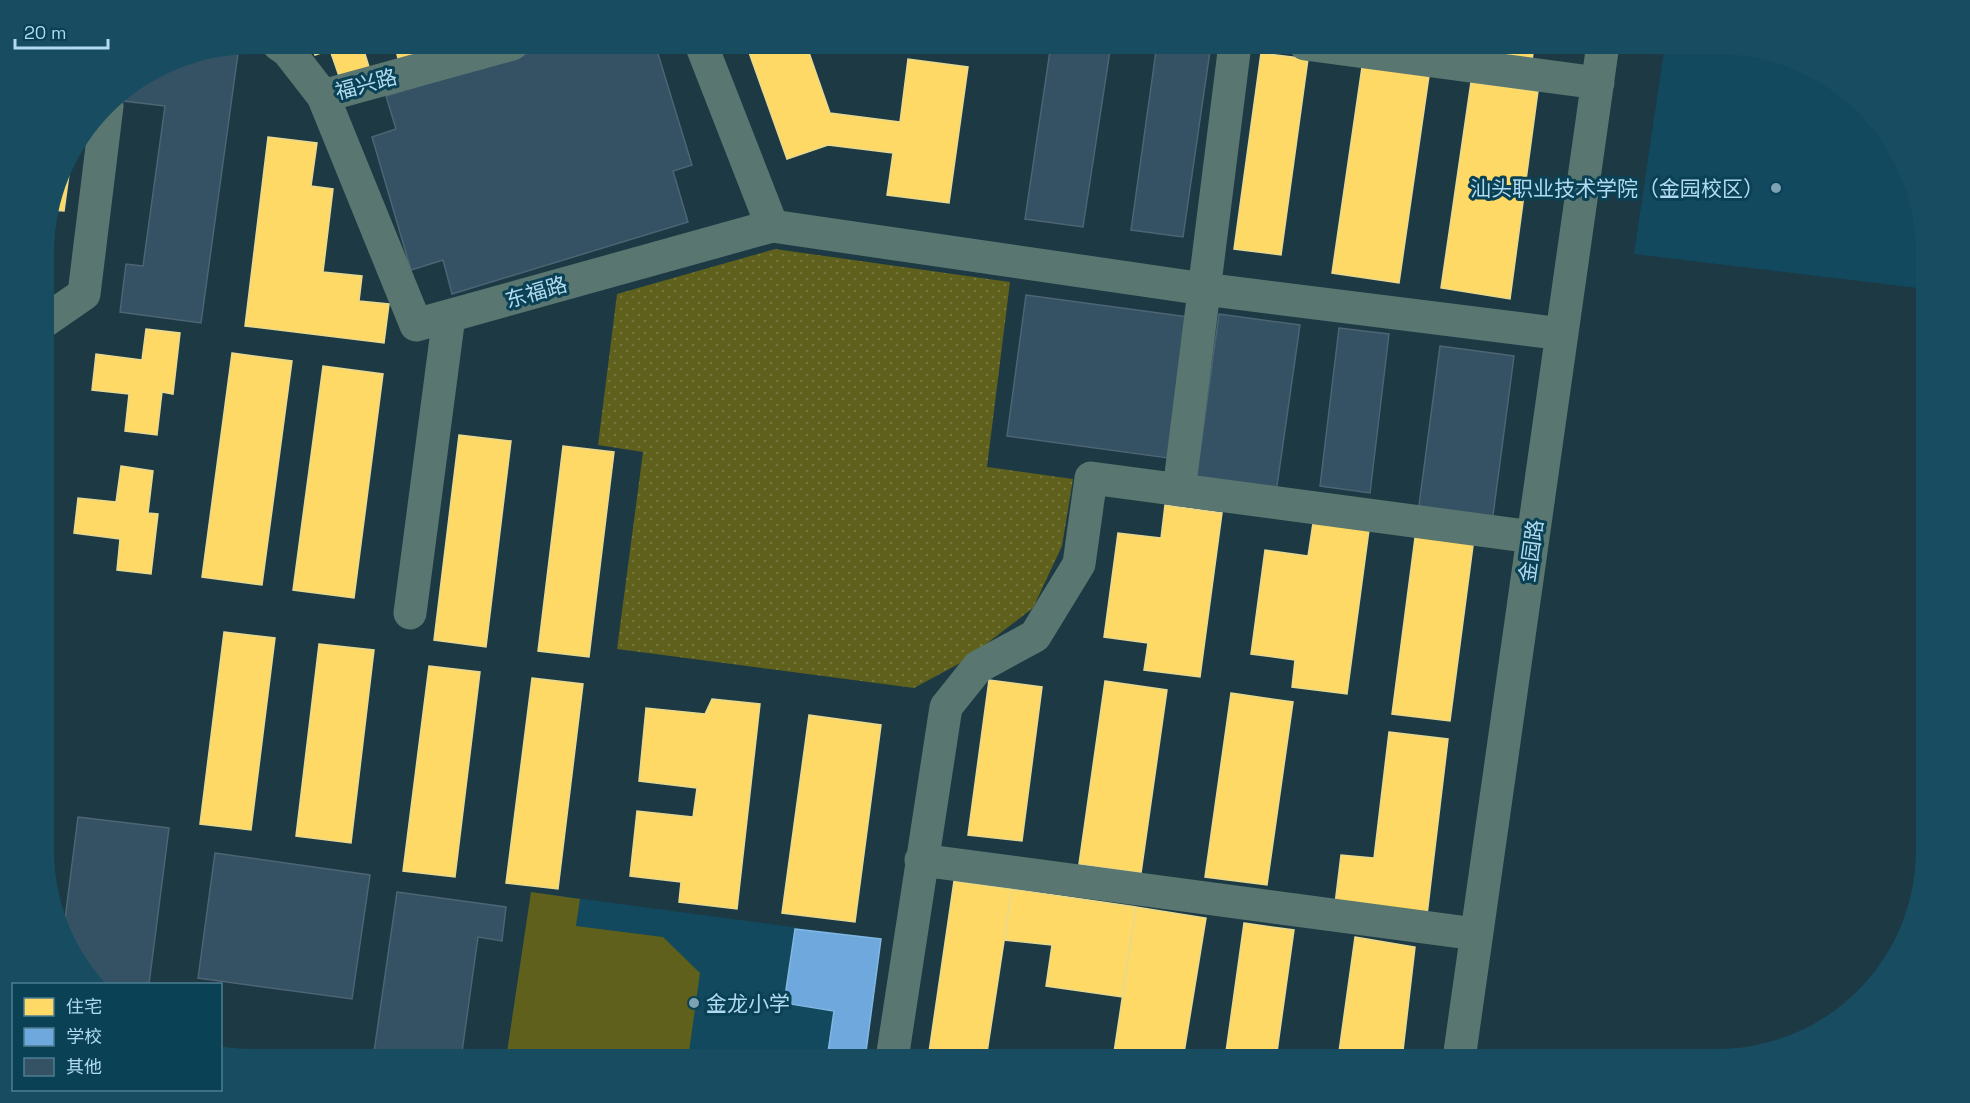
<svg xmlns="http://www.w3.org/2000/svg" width="1970" height="1103" font-family="'Space Grotesk','Noto Sans SC',sans-serif">
<style>
.built{fill:#12495e}
.green{fill:url(#green-dots)}
.pitch{fill:#5e601c}
.homes{fill:#ffd966;stroke:#e7d98f;stroke-width:1.5}
.schools{fill:#6fa8dc;stroke:#82b7e2;stroke-width:1.5}
.building{fill:#345264;stroke:#4c6474;stroke-width:1.5}
.lines{fill:none;stroke-linecap:round;stroke-linejoin:round}
.minor{stroke:#597770;stroke-width:33}
.poi-dot{fill:#7ca2b3;stroke:#0b4155;stroke-width:2}
.labels{text-anchor:middle;dominant-baseline:central;stroke-width:6;stroke-linejoin:round;paint-order:stroke}
.street-label{font-size:21px;fill:#b0daef;stroke:#0b4155}
.poi-label{font-size:21px;fill:#b0daef;stroke:#0b4155;text-anchor:end}
</style>
<defs>
<pattern id="green-dots" width="8" height="8" patternUnits="userSpaceOnUse" patternTransform="scale(1.5)"><rect width="8" height="8" fill="#5e601c"/><path d="M2 2h.1M6 6h.1" fill="none" stroke="#73763d" stroke-width="1.8" stroke-linecap="round"/></pattern>
</defs>
<rect width="100%" height="100%" fill="#1c3944"/>
<path class="built" d="M1665 44H1717L1821 71 1891 137 1926 239V289L1634 254Z
M531 892 881 939 865 1059H506Z"/>
<path class="green" d="M775 249 1010 282 987 467 1073 479 1062 546 1033 608 964 661 914 688 617 649 643 452 598 445 617 294Z"/>
<path class="pitch" d="M531 892 580 899 576 926 663 937 700 973 688 1059H506Z"/>
<path class="homes" d="M311 44H362L369 67 339 76 330 50 315 55Z
M394 44H456L400 65Z
M746 44H806L830 113 900 122 908 59 968 67 949 203 887 195 893 153 828 145 787 159Z
M1488 44H1534L1532 61 1486 57Z
M1261 53 1308 59 1281 255 1234 249Z
M1362 67 1429 76 1399 283 1332 273Z
M1471 82 1538 91 1510 299 1441 288Z
M268 137 317 143 311 186 333 189 323 272 362 276 359 301 389 304 384 343 245 326Z
M72 152 64 211 50 210 65 160Z
M146 329 180 333 173 394 162 392 157 435 125 431 129 394 92 390 96 354 142 360Z
M232 353 292 361 262 585 202 577Z
M323 366 383 374 354 598 293 590Z
M459 435 511 441 486 647 434 640Z
M563 446 614 452 589 657 538 651Z
M121 466 153 471 148 513 158 514 151 574 117 570 120 539 74 533 78 498 116 502Z
M1165 505 1222 513 1200 677 1144 670 1148 643 1104 637 1118 533 1161 538Z
M1313 523 1369 530 1347 694 1292 687 1295 660 1251 654 1265 550 1308 556Z
M1416 530 1474 538 1450 721 1392 714Z
M224 632 275 638 251 830 200 824Z
M319 644 374 650 351 843 296 836Z
M429 666 480 672 455 877 403 871Z
M532 678 583 684 558 889 506 883Z
M989 680 1042 687 1022 841 968 835Z
M1105 681 1167 690 1141 873 1079 864Z
M1231 693 1293 702 1267 885 1205 877Z
M712 699 760 704 737 909 679 902 681 882 630 876 637 811 693 817 697 788 639 781 646 708 705 714Z
M809 715 881 725 855 922 782 913Z
M1389 732 1448 739 1427 915 1335 904 1341 855 1374 858Z
M954 881 1012 889 986 1059H928Z
M1012 889 1136 907 1122 997 1046 986 1052 945 1004 940Z
M1136 907 1206 918 1183 1059H1113Z
M1244 923 1294 930 1276 1059H1225Z
M1355 937 1415 947 1402 1059H1338Z"/>
<path class="schools" d="M795 929 881 939 865 1059H827L834 1011 784 1003Z"/>
<path class="building" d="M559 44H605L607 51 631 44H655L692 165 673 171 688 222 452 294 443 260 411 270 372 137 396 129 386 96Z
M1051 44H1111L1083 227 1025 219Z
M1157 44H1211L1183 237 1131 230Z
M239 46 201 323 120 312 126 264 143 266 165 106 123 101 124 90 173 59Z
M1026 295 1188 317 1168 458 1007 436Z
M1219 314 1300 325 1276 493 1196 482Z
M1339 328 1389 334 1370 493 1320 486Z
M1440 346 1514 356 1492 523 1418 513Z
M45 811H48L45 834Z
M78 817 169 828 149 984H98L79 966 64 927Z
M215 853 370 875 352 999 198 978Z
M397 892 506 907 502 941 478 937 461 1059H373Z"/>
<g class="lines">
<path class="minor" d="M278 44 288 51 323 96 416 325 772 226 1204 289 1562 334
M701 44 772 226
M1305 44 1598 83
M323 96 512 44
M45 321 84 294 107 106
M1179 490 1235 44
M410 613 449 316
M921 860 1476 934
M892 1059 946 707 978 667 1035 636 1079 564 1091 478 1533 537
M1459 1059 1603 44"/>
</g>
<g class="poi-dot">
<circle cx="1776" cy="188" r="6"/>
<circle cx="694" cy="1003" r="6"/>
</g>
<g class="labels">
<g class="street-label">
<text transform="translate(366 84) rotate(-15)">福兴路</text>
<text transform="translate(536 292) rotate(-16)">东福路</text>
<text transform="translate(1531 551) rotate(-82)">金园路</text>
</g>
<g class="poi-label">
<text x="1764" y="188">汕头职业技术学院（金园校区）</text>
<text x="706" y="1003" text-anchor="start">金龙小学</text>
</g>
</g>
<path d="M0 0H1970V1103H0ZM253 54H1717A199 199 0 0 1 1916 253V850A199 199 0 0 1 1717 1049H253A199 199 0 0 1 54 850V253A199 199 0 0 1 253 54Z" fill="#184d61" fill-rule="evenodd"/>
<rect x="12" y="983" width="210" height="108" fill="#0b4155" stroke="#4d7e93" stroke-width="1.5"/>
<rect x="24" y="998" width="30" height="18" fill="#ffd966" stroke="#4d7e93" stroke-width="1.5"/>
<text x="66" y="1013" font-size="18" fill="#b0daef">住宅</text>
<rect x="24" y="1028" width="30" height="18" fill="#6fa8dc" stroke="#4d7e93" stroke-width="1.5"/>
<text x="66" y="1043" font-size="18" fill="#b0daef">学校</text>
<rect x="24" y="1058" width="30" height="18" fill="#345264" stroke="#4d7e93" stroke-width="1.5"/>
<text x="66" y="1073" font-size="18" fill="#b0daef">其他</text>
<path d="M15 39v9h93v-9" fill="none" stroke="#b0daef" stroke-width="3"/>
<text x="24" y="39" font-size="18" fill="#b0daef" stroke="#0b4155" stroke-width="4.5" paint-order="stroke">20 m</text>
</svg>
